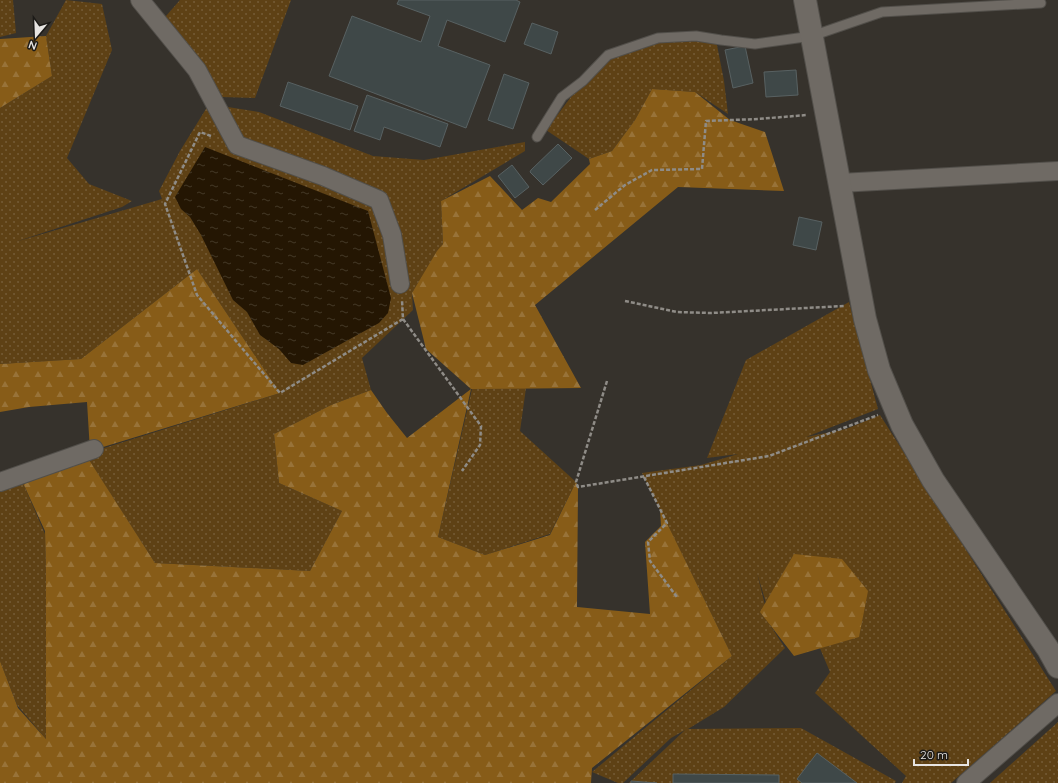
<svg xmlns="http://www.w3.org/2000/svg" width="1058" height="783" font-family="Quicksand,sans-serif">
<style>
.grass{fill:url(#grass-dots)}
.forest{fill:url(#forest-firs)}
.water{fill:url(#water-ripples)}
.building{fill:#3f4848;stroke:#586162}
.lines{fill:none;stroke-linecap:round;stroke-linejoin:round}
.service-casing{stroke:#524f4a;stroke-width:11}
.minor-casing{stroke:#524f4a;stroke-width:20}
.tertiary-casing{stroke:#524f4a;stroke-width:24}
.path{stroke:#8f8c87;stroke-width:2.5;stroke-dasharray:4 2;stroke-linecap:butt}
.service{stroke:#6f6a64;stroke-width:9}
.minor{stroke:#6f6a64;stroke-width:18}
.tertiary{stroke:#6f6a64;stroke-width:22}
</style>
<defs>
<pattern id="grass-dots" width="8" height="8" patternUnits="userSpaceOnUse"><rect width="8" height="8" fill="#5e4115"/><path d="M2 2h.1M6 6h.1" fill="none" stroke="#755c37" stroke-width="1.8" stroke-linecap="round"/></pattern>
<pattern id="forest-firs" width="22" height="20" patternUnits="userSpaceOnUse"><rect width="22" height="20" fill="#875c18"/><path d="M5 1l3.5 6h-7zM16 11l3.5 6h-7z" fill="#987339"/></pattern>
<pattern id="water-ripples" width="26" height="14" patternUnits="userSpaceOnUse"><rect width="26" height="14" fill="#241603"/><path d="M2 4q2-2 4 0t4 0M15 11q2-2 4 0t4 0" fill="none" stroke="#443827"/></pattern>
</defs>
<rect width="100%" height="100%" fill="#36322c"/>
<path class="grass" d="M0 0H13L16 33 0 37Z
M66 0 102 4 112 50 67 158 89 184 132 201 122 207 15 242 162 199 159 191 180 151 209 104 259 112 373 156 424 160 525 142V151L441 201 443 244 412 293 413 310 362 358 371 390 331 405 274 434 279 483 342 511 310 571 155 563 85 454 280 393 197 269 81 359 0 364V108L52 76 46 36Z
M180 0H291L255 98 221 97 159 24Z
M658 38 716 40 724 81 728 114 695 92 652 89 635 120 612 151 589 159 546 130 580 85 608 55Z
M849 302 878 409 806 437 846 429 880 415 1056 691 951 783H902L906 776 815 693 830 672 819 646 793 556 766 603 757 573 770 625 785 648 724 707 688 729 801 728 896 781 895 783H629L685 730 671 738 623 783H618L592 772 732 656 642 473 701 465 738 454 707 458 746 360Z
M526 388 520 431 576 482 550 534 485 555 438 537 472 389Z
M23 483 45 534 46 571V739L17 705 0 661V489Z
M1058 722V783H990Z"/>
<path class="forest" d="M46 36 52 76 0 108V39Z
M652 89 695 92 730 120 765 132 784 191 678 187 535 305 581 388 471 389 438 537 485 555 550 535 576 482 578 487 577 607 650 614 645 542 661 526 660 509 732 656 592 768 591 783H0V661L18 708 46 739V571L45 531 23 483 84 452 155 563 310 571 342 511 279 483 274 434 331 405 371 390 387 413 407 438 471 389 426 349 412 293 437 251 443 244 441 201 490 176 522 210 538 198 551 202 590 164 589 159 612 151 635 120Z
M197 269 280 393 90 451 87 402 29 407 0 412V364L81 359Z
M794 554 842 559 868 591 859 637 794 656 760 612Z"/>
<path class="water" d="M205 147 368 211 391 298 388 313 379 323 303 365 291 363 279 349 260 335 247 312 233 300 201 235 190 217 181 209 175 197Z"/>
<path class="building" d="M399 0H516L520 2 505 42 447 20 438 46 490 65 466 128 329 76 352 16 421 42 430 16 397 4Z
M532 23 558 32 551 54 524 44Z
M745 46 753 83 733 88 725 50Z
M796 70 798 95 766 97 764 72Z
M504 74 529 83 513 129 488 120Z
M288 82 358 106 350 130 280 106Z
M367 95 448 124 440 147 384 127 380 140 354 131Z
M558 144 572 158 543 185 530 172 531 170Z
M512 165 529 187 515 198 498 176Z
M799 217 822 222 816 250 793 245Z
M817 753 857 783H802L797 779Z
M673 774 779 775V783H673Z
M631 781 657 783H631Z"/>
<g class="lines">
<g class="service-casing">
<path id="service" d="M537 137 562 97 583 81 608 55 658 38 696 36 721 40 755 44 812 36 882 12 1041 3"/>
</g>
<g class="minor-casing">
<path id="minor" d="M140 0 197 70 237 145 323 176 379 200 392 235 400 284
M840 183 1058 171
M0 482 94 449
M966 783 1058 703"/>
</g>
<g class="tertiary-casing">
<path id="tertiary" d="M805 0 865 319 879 370 902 425 933 480 1048 649 1058 667"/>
</g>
<path class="path" d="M211 136 200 132 165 204 197 295 280 393 403 319 402 300
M595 210 625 185 652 170 702 169 706 121 758 119 807 115
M625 301 677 312 711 313 844 306
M403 319 481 426 480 445 462 471
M607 381 576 482 578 487 769 456 878 415
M644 477 667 523 648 542 650 561 677 597"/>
<use href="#service" class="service"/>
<use href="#minor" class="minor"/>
<use href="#tertiary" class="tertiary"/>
</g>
<g transform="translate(36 36) rotate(199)" stroke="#1c1a17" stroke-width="3" paint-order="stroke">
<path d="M0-3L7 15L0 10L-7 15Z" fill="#e7e4e1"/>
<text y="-6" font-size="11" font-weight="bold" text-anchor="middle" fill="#e7e4e1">N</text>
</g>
<path d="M914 759v6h54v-6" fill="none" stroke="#e7e4e1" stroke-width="2"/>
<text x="920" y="759" font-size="12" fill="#e7e4e1" stroke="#1c1a17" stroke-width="3" paint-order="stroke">20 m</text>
</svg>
